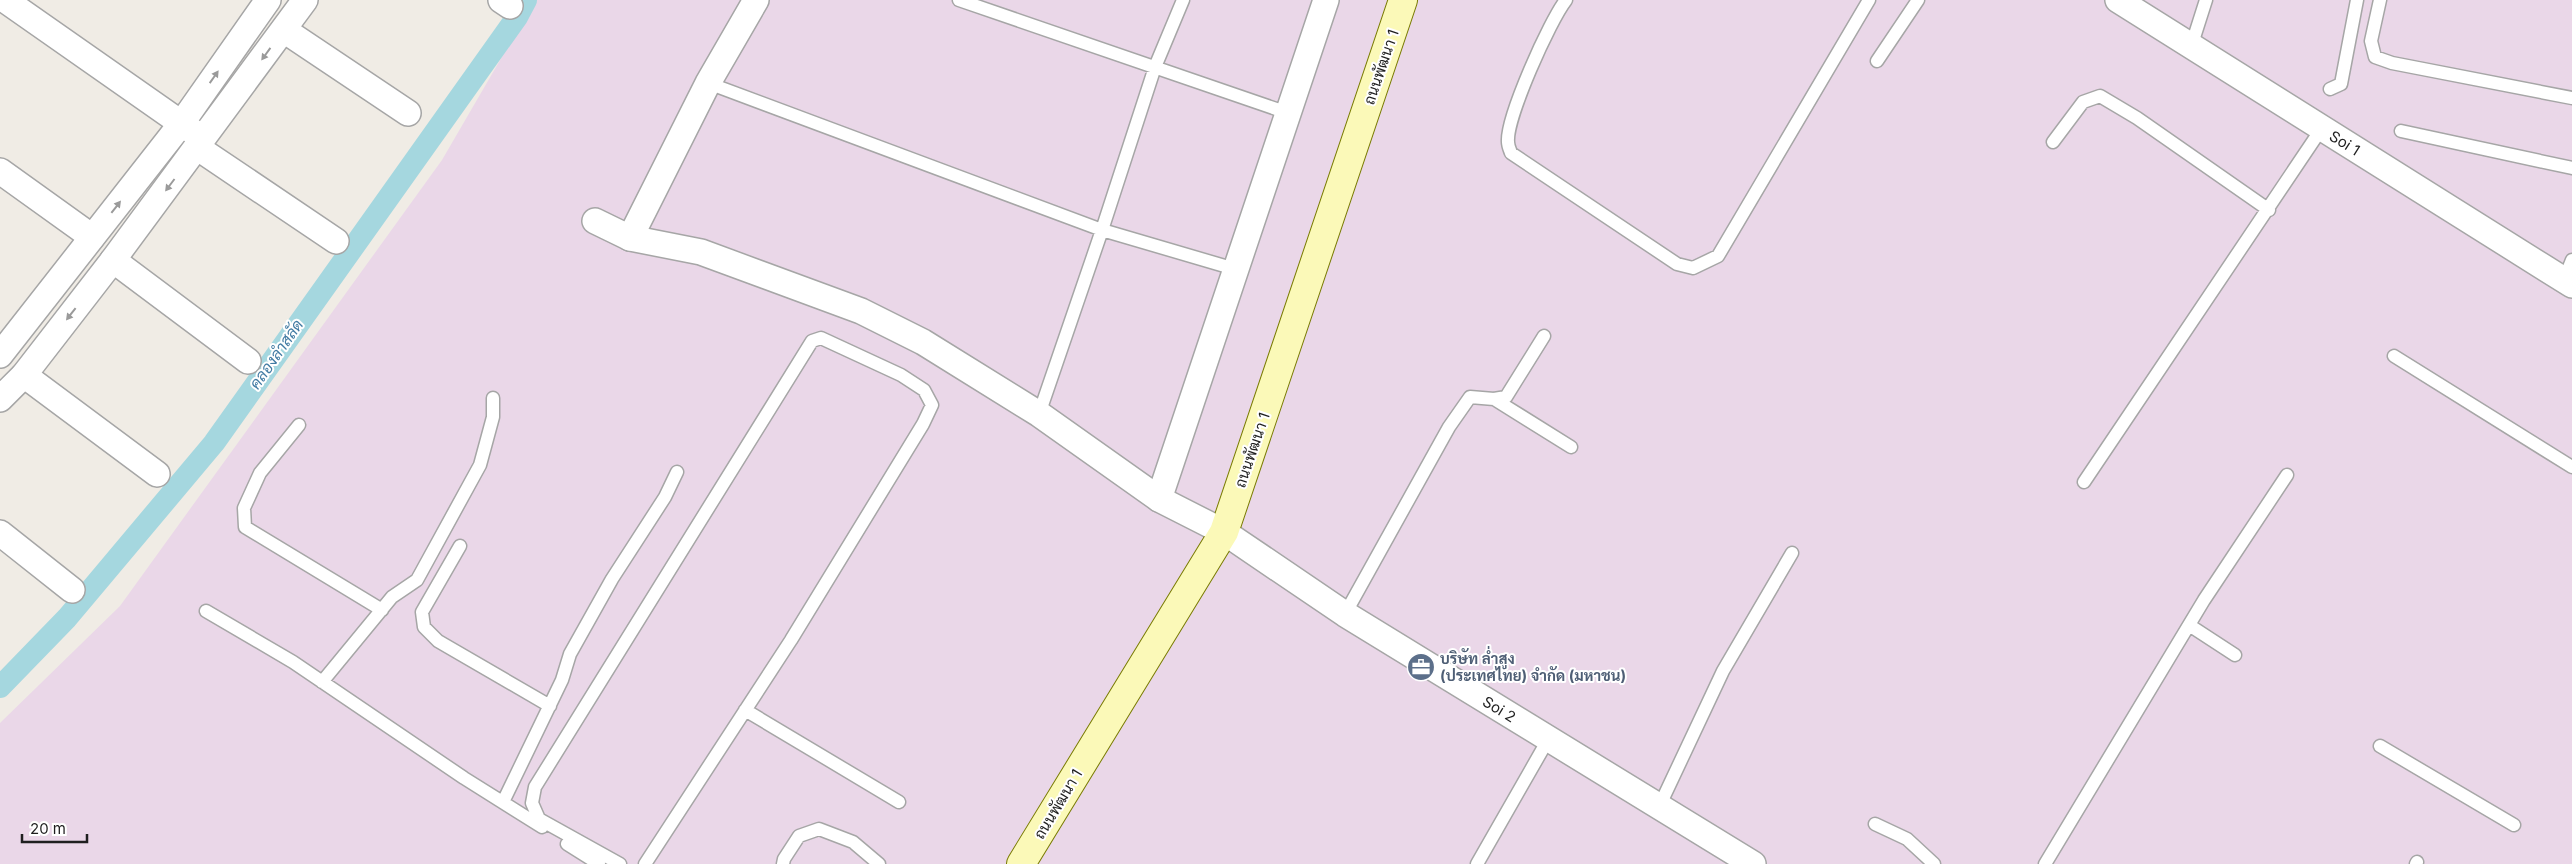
<svg xmlns="http://www.w3.org/2000/svg" width="2572" height="864" font-family="Inter,Sarabun,sans-serif">
<style>
.industrial{fill:#ead7e8}
.lines{fill:none;stroke-linecap:round;stroke-linejoin:round}
.canal{stroke:#a5d7df;stroke-width:22}
.service-casing{stroke:#a6a6a6;stroke-width:15}
.minor-casing{stroke:#a6a6a6;stroke-width:28}
.secondary-casing{stroke:#797b02;stroke-width:30}
.service{stroke:#fff;stroke-width:12}
.minor{stroke:#fff;stroke-width:25}
.secondary{stroke:#fbf9b8;stroke-width:28}
.oneway{fill:#9a9a9a}
.labels{text-anchor:middle;dominant-baseline:central;stroke-width:4;stroke-linejoin:round;paint-order:stroke}
.street-label{font-size:15px;fill:#1f1f1f;stroke:#fff}
.service-label{font-size:15px;font-weight:bold;fill:#4e5e75;stroke:#fff;text-anchor:start}
.water-label{font-size:16px;font-style:italic;fill:#427ba3;stroke:#fff}
</style>
<rect width="100%" height="100%" fill="#f0ece5"/>
<path class="industrial" d="M535 0H2572V864H0V723L120 606 442 160Z"/>
<g class="lines">
<path class="canal" d="M0 687 67 618 214 443 517 17 526 0"/>
<g class="service-casing">
<path id="service" d="M959 0 1288 113
M1566 0C1550 20 1506 118 1508 142 1508 146 1510 150 1511 153L1677 264 1693 268 1718 256 1869 0
M2380 0 2371 41 2375 57 2392 63 2572 98
M2191 47 2206 0
M1877 61 1918 0
M708 83 1102 230 1235 269
M2330 89 2341 84 2357 0
M2401 131 2572 168
M2053 142 2083 102 2100 96 2137 118 2269 210
M2564 280 2572 260
M2394 356 2572 467
M1494 399 1571 447
M1039 414 1102 230 1155 67 1183 0
M299 425 260 473 244 508 245 527 382 610
M2084 482 2322 128
M460 546 422 612 424 627 438 641 550 706
M206 611 293 662 464 778 542 827
M1345 614 1449 427 1470 397 1494 399 1506 397 1544 336
M2189 625 2235 655
M322 682 392 597 417 580 480 465 493 417V398
M745 710 899 802
M2380 746 2514 825
M503 802 562 680 570 654 612 579 665 497 677 472
M1659 807 1723 671 1792 553
M1875 824 1907 839 1934 864
M567 844 599 864
M620 864 539 819 532 803 535 787 812 341 821 338 901 375 924 390 932 405 923 424 791 640 645 864
M783 864 784 859 799 836 819 829 853 842 879 864
M1477 864 1549 738
M2045 864 2204 600 2287 475
M2416 864 2417 862"/>
</g>
<g class="minor-casing">
<g id="minor">
<path d="M5 0 195 133"/>
<path d="M501 0 510 6"/>
<path id="s1" d="M2118 0 2572 285"/>
<path d="M284 30 408 113"/>
<path d="M198 148 336 241"/>
<path d="M0 171 92 237"/>
<path id="s2" d="M595 221 630 238 701 252 861 311 923 342 1039 414 1159 499 1224 532 1345 614 1753 864"/>
<path d="M630 238 708 83 756 0"/>
<path d="M113 260 248 361"/>
<path d="M0 355 181 124 268 0"/>
<path d="M24 375 157 474"/>
<path d="M0 399 24 375 113 260 305 0"/>
<path d="M1159 499 1326 0"/>
<path d="M0 533 72 590"/>
</g>
</g>
<g class="secondary-casing">
<path id="secondary" d="M1021 864 1224 532 1403 0"/>
</g>
<use href="#service" class="service"/>
<use href="#minor" class="minor"/>
<use href="#secondary" class="secondary"/>
</g>
<defs><path id="oneway-solid" d="M-6-.8H1V-3.2L6.5 0L1 3.2V.8H-6Z" transform="scale(1.25)"/></defs>
<g class="oneway">
<use href="#oneway-solid" transform="translate(266 54) rotate(126)"/>
<use href="#oneway-solid" transform="translate(214 77) rotate(-55)"/>
<use href="#oneway-solid" transform="translate(170 185) rotate(127)"/>
<use href="#oneway-solid" transform="translate(116 207) rotate(-52)"/>
<use href="#oneway-solid" transform="translate(71 314) rotate(128)"/>
</g>
<defs>
<g id="office-disc" transform="scale(1.4375)"><circle r="9.5" fill="#5c6f8a" stroke="#fff"/><path d="M-6-3h4V-5.5h4V-3h4V5H-6ZM-1-4.5V-3h2v-1.5ZM-6 0V1H6V0Z" fill="#fff"/></g>
</defs>
<g fill-rule="evenodd">
<use href="#office-disc" x="1421" y="667"/>
</g>
<g class="labels">
<g class="street-label">
<text transform="translate(1381 67) rotate(-71)">ถนนพัฒนา 1</text>
<text stroke="none"><textPath href="#s1" startOffset="268">Soi 1</textPath></text>
<text transform="translate(1252 450) rotate(-71)">ถนนพัฒนา 1</text>
<text stroke="none"><textPath href="#s2" startOffset="1035">Soi 2</textPath></text>
<text transform="translate(1058 804) rotate(-59)">ถนนพัฒนา 1</text>
</g>
<g class="service-label">
<text x="1440" y="658">บริษัท ล่ำสูง<tspan x="1440" dy="17">(ประเทศไทย) จำกัด (มหาชน)</tspan></text>
</g>
<g class="water-label">
<text transform="translate(276 354) rotate(-55)">คลองลำสลัด</text>
</g>
</g>
<path d="M22 834v8h65v-8" fill="none" stroke="#1f1f1f" stroke-width="2.5"/>
<text x="30" y="834" font-size="15" fill="#1f1f1f" stroke="#ffffff" stroke-width="4" paint-order="stroke">20 m</text>
</svg>
